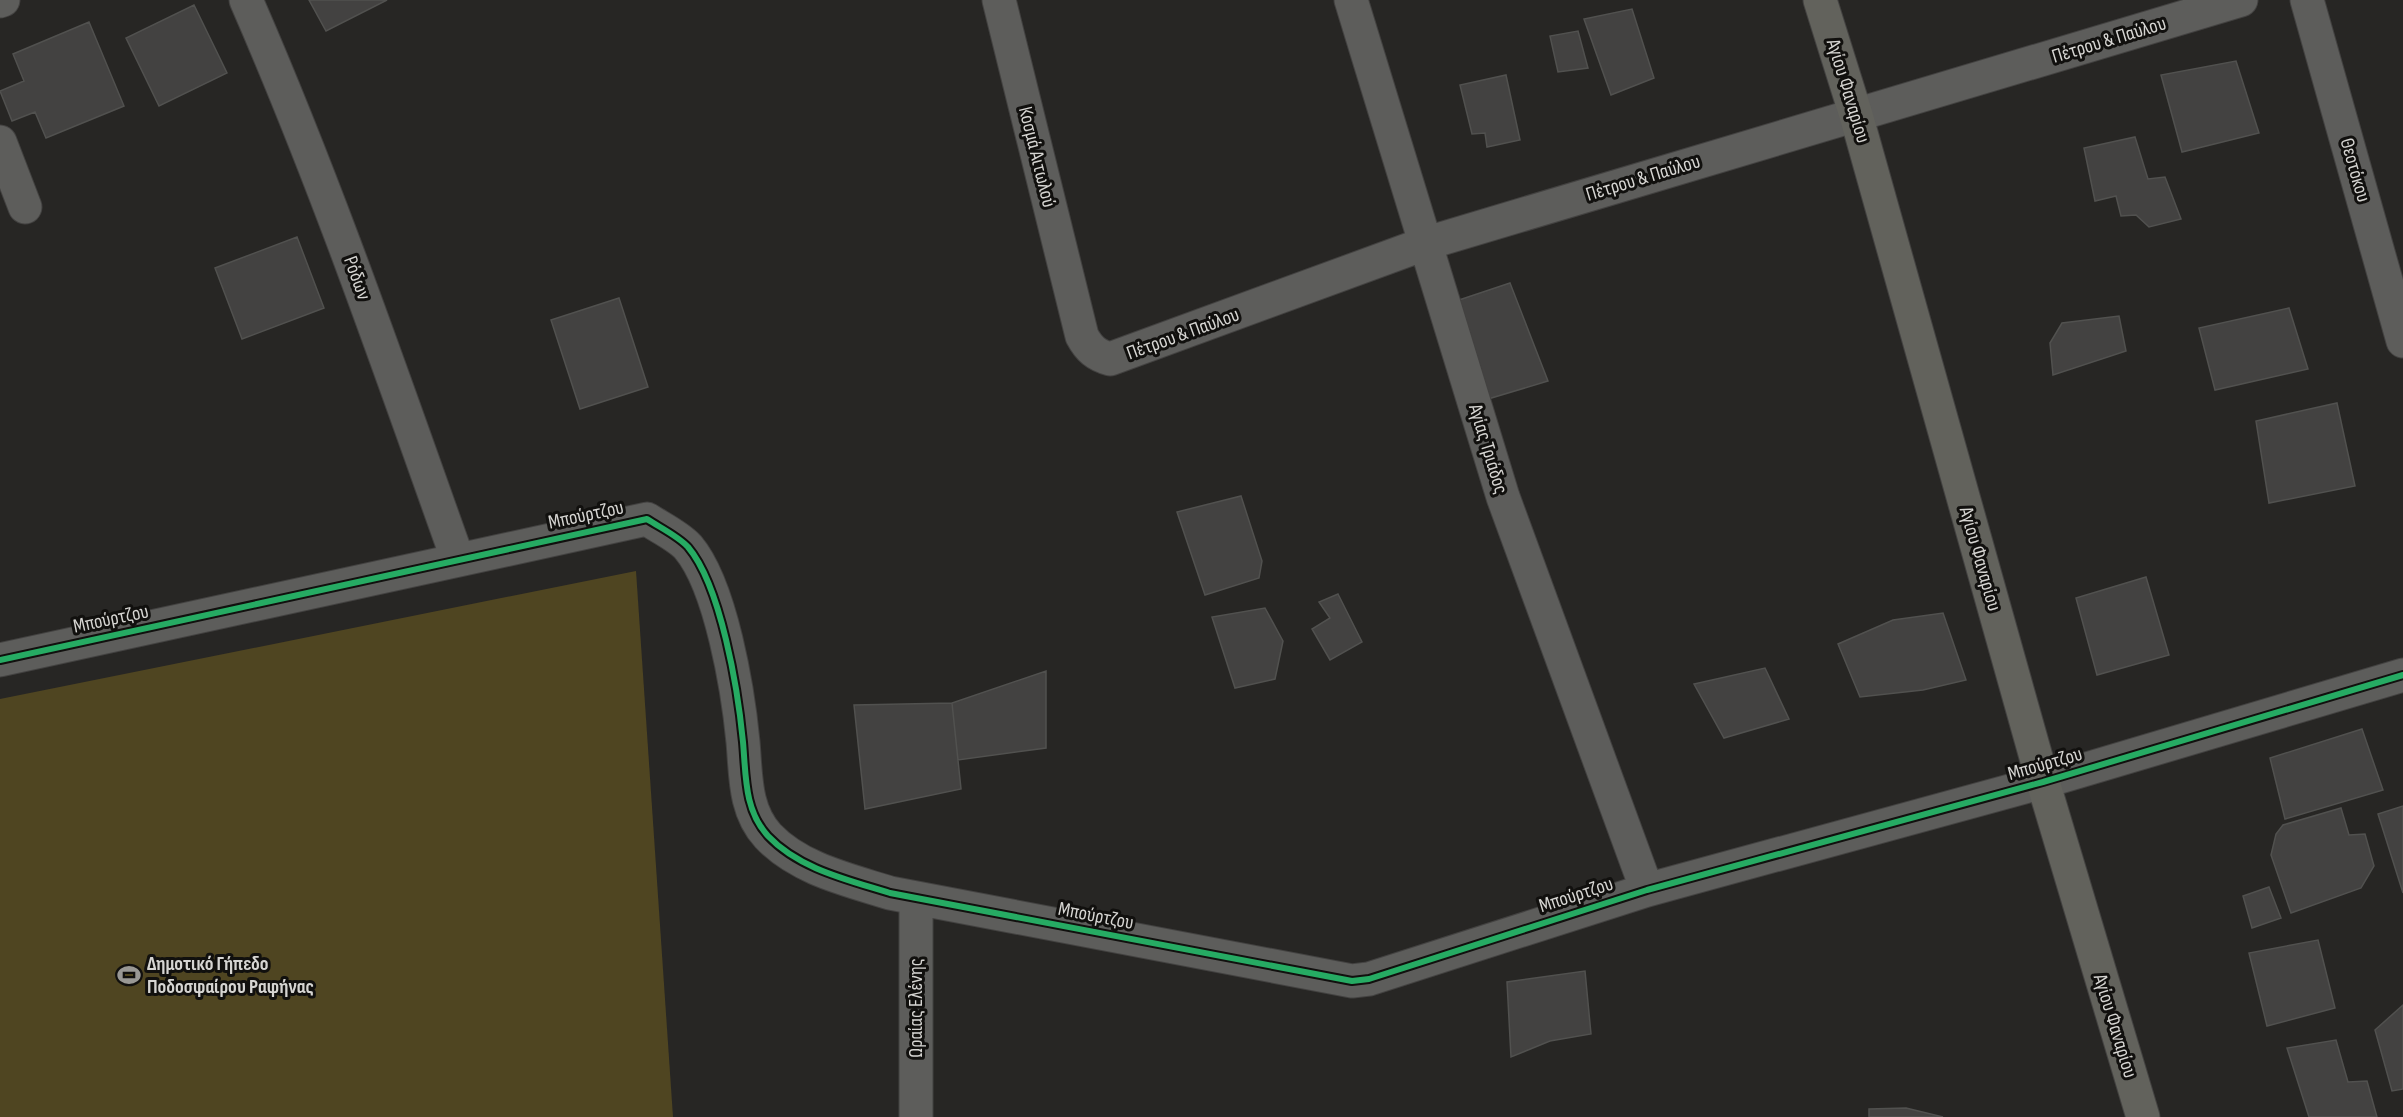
<svg xmlns="http://www.w3.org/2000/svg" width="2403" height="1117" font-family="'Sofia Sans Condensed',sans-serif">
<style>
.green{fill:#4f4521}
.building{fill:#434241;stroke:#51514f;stroke-width:1.5}
.lines{fill:none;stroke-linecap:round;stroke-linejoin:round}
.street-casing{stroke:#434241;stroke-width:35}
.secondary-casing{stroke:#434241;stroke-width:35}
.street{stroke:#5d5d5b;stroke-width:33}
.secondary{stroke:#62625c;stroke-width:33}
.cycleway-casing{stroke:#11100e;stroke-width:10}
.cycleway{stroke:#26ab63;stroke-width:6}
.labels{text-anchor:middle;dominant-baseline:central;stroke-width:6;stroke-linejoin:round;paint-order:stroke}
.street-label{font-size:20px;fill:#d6d5d2;stroke:#11100e}
.poi-label{font-size:20px;font-weight:bold;fill:#d6d5d2;stroke:#11100e;text-anchor:start}
</style>
<rect width="100%" height="100%" fill="#272624"/>
<path class="green" d="M636 571 673 1117H0V699Z"/>
<path class="building" d="M309 0H387L326 31Z
M194 5 227 73 159 106 126 38Z
M1632 9 1654 78 1611 95 1584 19Z
M89 22 124 106 46 138 35 112 12 121 0 91 24 81 13 54Z
M1578 31 1588 68 1558 72 1550 36Z
M2236 61 2259 133 2182 152 2161 75Z
M1506 75 1520 140 1487 147 1485 133 1472 134 1460 85Z
M2135 137 2148 179 2165 177 2181 219 2149 227 2136 215 2121 216 2116 196 2095 201 2084 148Z
M297 237 324 308 242 339 215 268Z
M1510 283 1548 381 1488 399 1453 302Z
M619 298 648 387 580 409 551 320Z
M2289 308 2308 369 2215 390 2199 328Z
M2119 316 2126 351 2053 375 2050 343 2062 323Z
M2337 403 2355 486 2269 503 2256 421Z
M1241 496 1262 561 1259 578 1205 595 1177 512Z
M2146 577 2169 655 2097 675 2076 598Z
M1338 594 1362 642 1330 660 1312 629 1330 618 1319 602Z
M1265 608 1283 641 1275 679 1235 688 1212 617Z
M1943 613 1966 680 1923 690 1860 697 1838 644 1893 620Z
M1765 668 1789 719 1724 738 1694 684Z
M1046 671V748L958 760 952 703Z
M952 703 961 789 865 809 854 705Z
M2362 729 2383 790 2285 819 2270 758Z
M2403 806V893L2378 814Z
M2341 808 2349 835 2365 834 2374 866 2361 888 2291 913 2271 855 2276 834 2283 825Z
M2269 887 2281 918 2252 928 2243 896Z
M2318 940 2335 1008 2267 1026 2249 953Z
M1585 971 1591 1034 1550 1041 1511 1057 1507 982Z
M2403 1005V1089L2392 1091 2375 1030Z
M2336 1040 2348 1082 2367 1081 2377 1117H2309L2287 1048Z
M1906 1108 1943 1117H1869V1109Z"/>
<g class="lines">
<g class="street-casing">
<path id="street" d="M246 0C326 183 391 372 458 560
M999 0 1082 336C1089 349 1096 355 1110 359L1424 244 2241 0
M1351 0 1503 497 1647 890
M2307 0 2403 341
M0 1 3 0
M0 142 25 207
M0 660 647 519C659 527 678 536 688 547 721 586 738 690 743 742 746 775 744 810 768 836 799 869 849 880 890 893L1352 981 1369 979 1647 890 2043 782 2403 675
M916 898V1117"/>
</g>
<g class="secondary-casing">
<path id="secondary" d="M1820 0 1856 115 2043 782 2143 1117"/>
</g>
<use href="#street" class="street"/>
<use href="#secondary" class="secondary"/>
<g class="cycleway-casing">
<path id="cycleway" d="M0 660 647 519C659 527 678 536 688 547 721 586 738 690 743 742 746 775 744 810 768 836 799 869 849 880 890 893L1352 981 1369 979 1647 890 2043 782 2403 675"/>
</g>
<use href="#cycleway" class="cycleway"/>
</g>
<defs>
<g id="stadium-bare" transform="scale(1.8)"><path d="M0-5a6.5 5 0 1 0 0 10a6.5 5 0 1 0 0-10ZM-3.5-1.8h7v3.6h-7Z" fill="#999895" stroke="#11100e" stroke-width="2.5" paint-order="stroke"/></g>
</defs>
<g fill-rule="evenodd">
<use href="#stadium-bare" x="129" y="975"/>
</g>
<g class="labels">
<g class="street-label">
<text transform="translate(2109 40) rotate(-17)">Πέτρου &amp; Παύλου</text>
<text transform="translate(1848 91) rotate(73)">Αγίου Φαναρίου</text>
<text transform="translate(1037 157) rotate(76)">Κοσμά Αιτωλού</text>
<text transform="translate(2355 170) rotate(74)">Θεοτόκου</text>
<text transform="translate(1643 178) rotate(-17)">Πέτρου &amp; Παύλου</text>
<text transform="translate(357 278) rotate(70)">Ρόδων</text>
<text transform="translate(1183 334) rotate(-20)">Πέτρου &amp; Παύλου</text>
<text transform="translate(1488 449) rotate(73)">Αγίας Τριάδος</text>
<text transform="translate(586 515) rotate(-12)">Μπούρτζου</text>
<text transform="translate(1980 559) rotate(74)">Αγίου Φαναρίου</text>
<text transform="translate(111 619) rotate(-12)">Μπούρτζου</text>
<text transform="translate(2045 764) rotate(-16)">Μπούρτζου</text>
<text transform="translate(1576 895) rotate(-18)">Μπούρτζου</text>
<text transform="translate(1096 916) rotate(11)">Μπούρτζου</text>
<text transform="translate(916 1008) rotate(-90)">Ωραίας Ελένης</text>
<text transform="translate(2115 1026) rotate(73)">Αγίου Φαναρίου</text>
</g>
<g class="poi-label">
<text x="147" y="964">Δημοτικό Γήπεδο<tspan x="147" dy="23">Ποδοσφαίρου Ραφήνας</tspan></text>
</g>
</g>
</svg>
